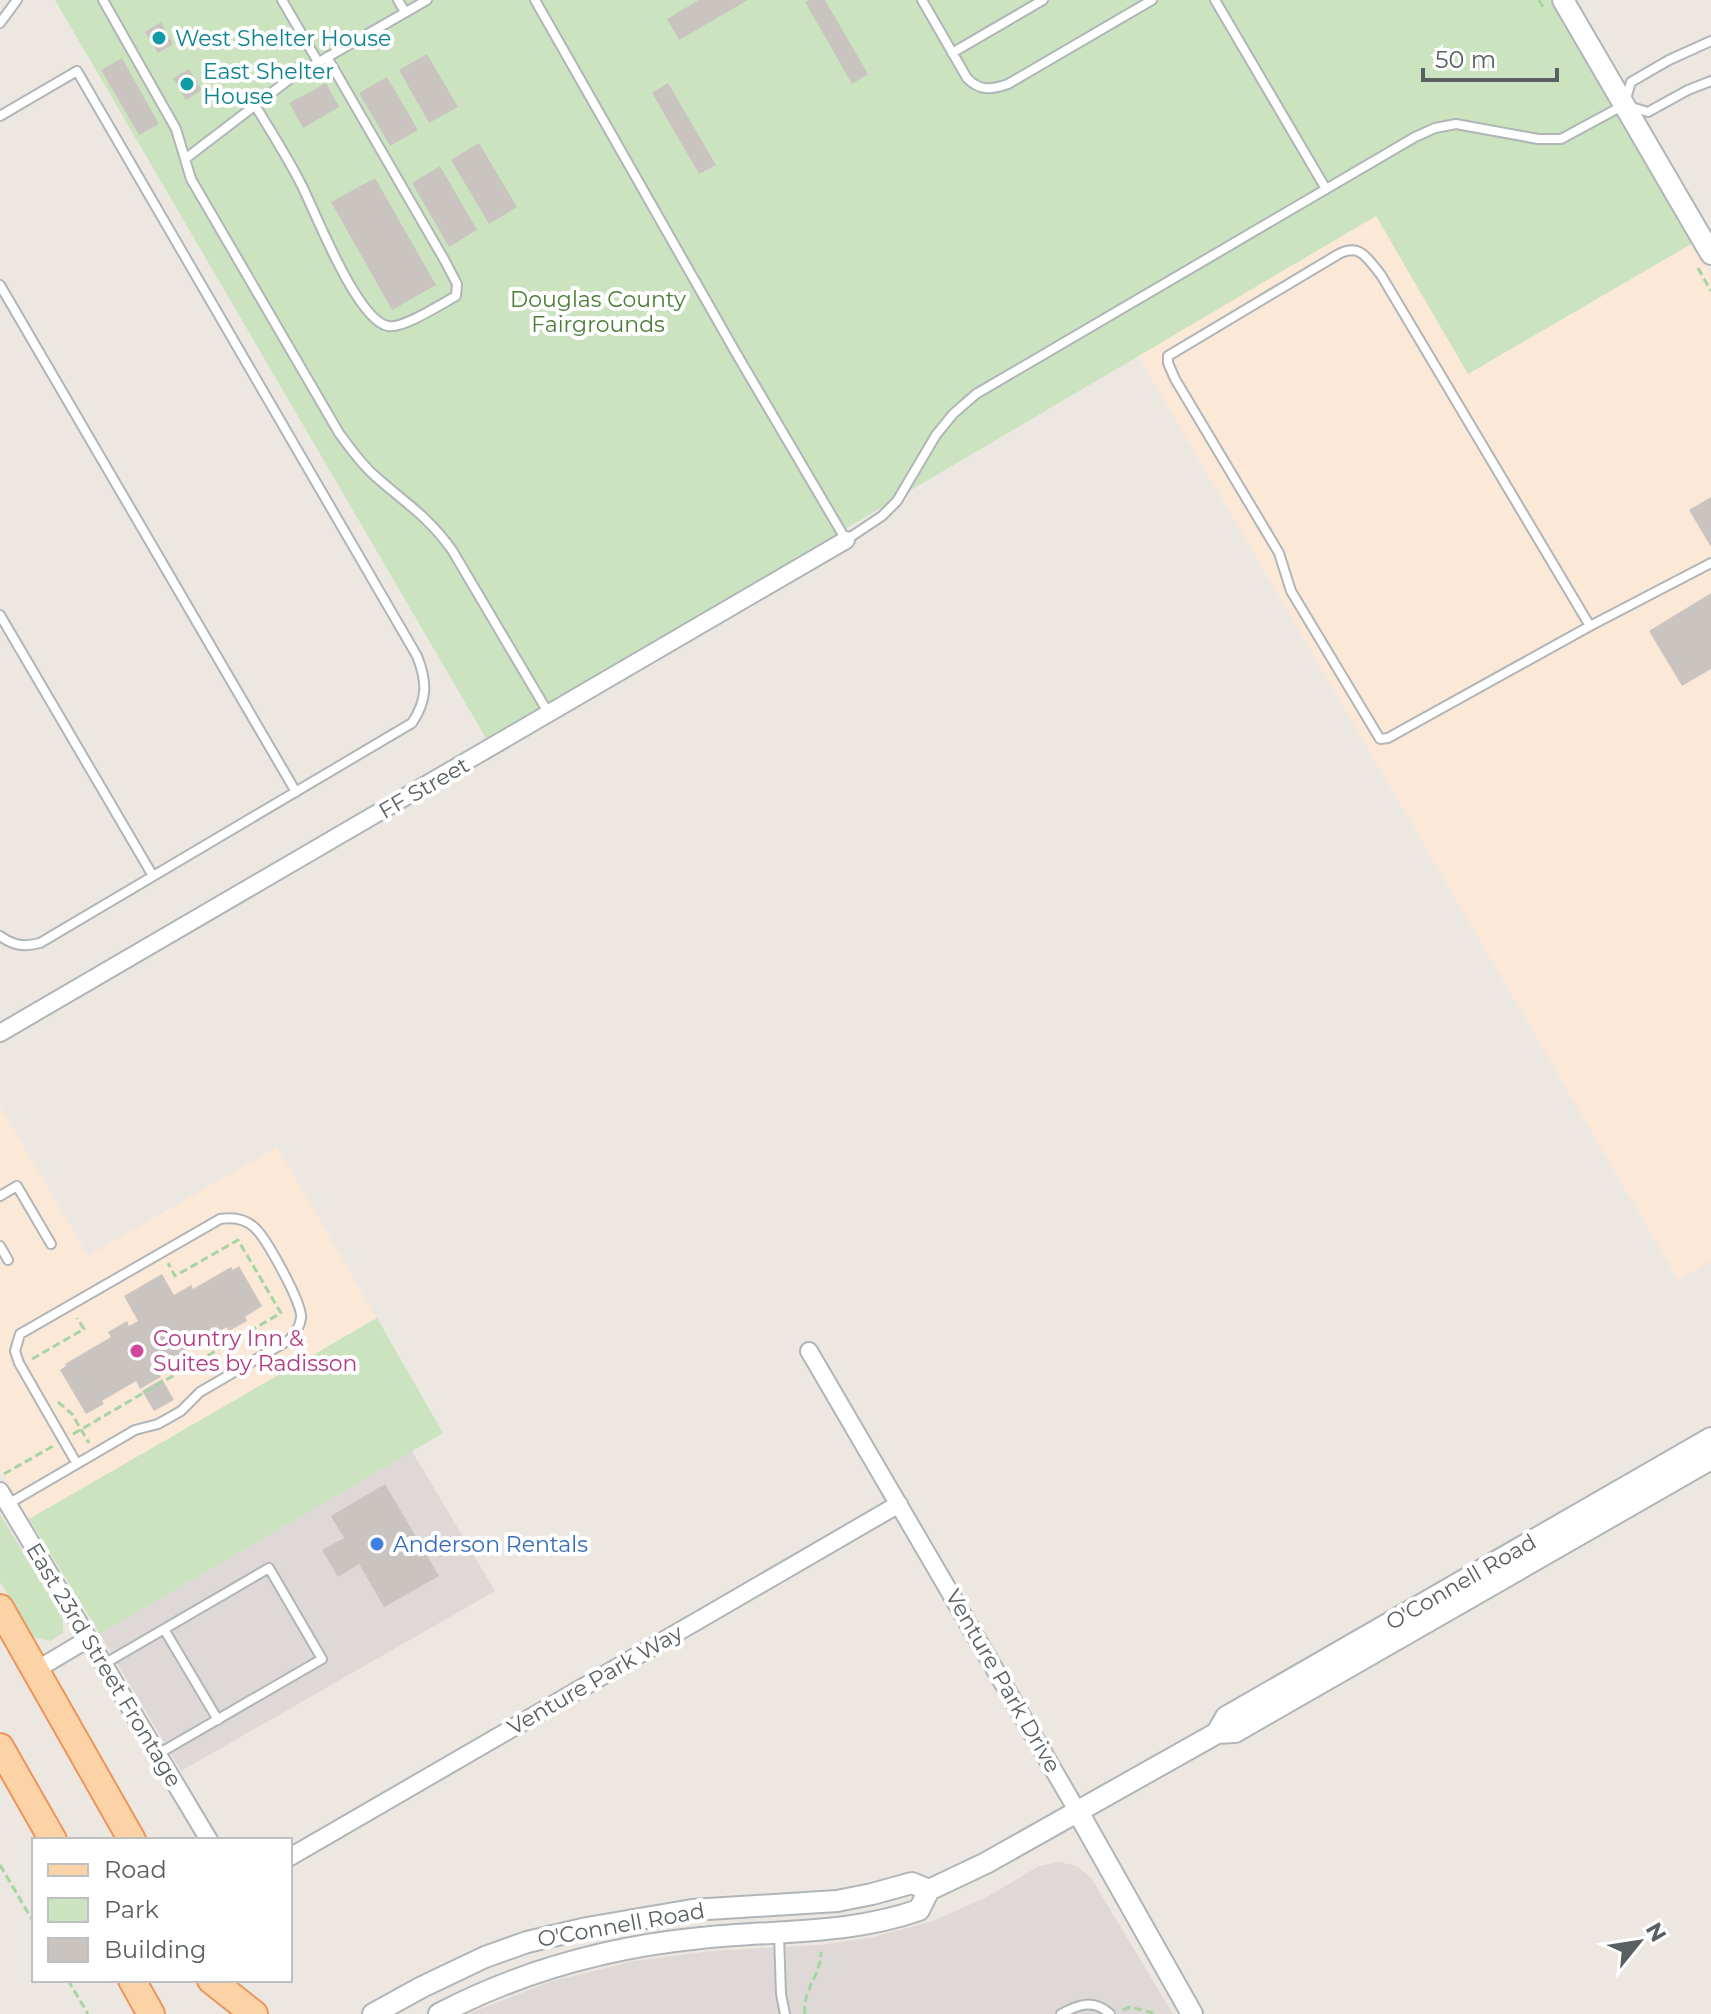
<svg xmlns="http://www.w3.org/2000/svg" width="1711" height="2014" font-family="Montserrat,sans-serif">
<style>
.commercial{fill:#fce8d7}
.industrial{fill:#ded9d6}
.green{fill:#cbe4bf}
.building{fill:#cac4c1}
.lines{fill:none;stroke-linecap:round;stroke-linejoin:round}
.service-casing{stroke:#b0b5b7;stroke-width:12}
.minor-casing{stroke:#b0b5b7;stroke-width:20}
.tertiary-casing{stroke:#b0b5b7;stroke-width:24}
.primary-casing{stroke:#ec955b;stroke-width:30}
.path{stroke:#a5d5a2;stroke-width:3;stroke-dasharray:8 4;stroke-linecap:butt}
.service{stroke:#fff;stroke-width:8}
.minor{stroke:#fff;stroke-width:16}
.tertiary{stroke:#fff;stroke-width:20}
.primary{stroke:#fcd3a7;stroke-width:26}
.culture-dot{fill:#0f9aa8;stroke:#fff;stroke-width:3}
.hotel-dot{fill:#d1479c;stroke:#fff;stroke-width:3}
.shop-dot{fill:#3f7fe0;stroke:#fff;stroke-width:3}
.labels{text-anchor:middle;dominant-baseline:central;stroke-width:8;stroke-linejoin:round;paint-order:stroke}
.culture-label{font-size:22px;fill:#0d838f;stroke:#fff;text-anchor:start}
.park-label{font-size:22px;fill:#4a7e36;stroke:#fff}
.street-label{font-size:22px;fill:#5a6062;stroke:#fff}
.hotel-label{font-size:22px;fill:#b23c85;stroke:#fff;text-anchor:start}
.shop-label{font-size:22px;fill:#366cbe;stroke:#fff;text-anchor:start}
</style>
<rect width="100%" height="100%" fill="#ede7e2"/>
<path class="commercial" d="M1376 216 1469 373 1693 243 1711 274V1261L1678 1280 1138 355Z
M0 1106 88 1256 277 1147 377 1318 29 1519 0 1469Z"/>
<path class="industrial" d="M412 1451 495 1591 181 1771 100 1634Z
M1059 1862 1077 1866 1091 1878 1173 2014H468L549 1982 634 1961 711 1951 820 1945 874 1937 930 1922 985 1898 1039 1866Z"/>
<path class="green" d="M55 0H1550L1693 243 1468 374 1376 216 487 740Z
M377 1318 443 1433 100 1634 29 1519Z
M0 1514 63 1619V1633L50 1641 33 1637 0 1582Z"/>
<path class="building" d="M699 0H748L679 40 667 19Z
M809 0H825L868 74 852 84 805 2Z
M161 22 173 44 158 53 145 32Z
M427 54 458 107 429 123 399 70Z
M122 58 159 124 139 135 101 70Z
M189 69 202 90 186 100 173 78Z
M387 77 418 130 390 146 359 93Z
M326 83 339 107 303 128 289 103Z
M668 83 716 165 699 174 652 93Z
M479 143 517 207 489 224 451 160Z
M440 166 477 230 449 247 412 183Z
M375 178 436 285 392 310 331 202Z
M1711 497V547L1689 510Z
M1711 593V669L1682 686 1649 631Z
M239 1266 262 1306 245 1317 247 1321 229 1331 227 1327 156 1369 161 1377 140 1389 136 1381 102 1401 104 1404 86 1414 60 1370 66 1366 65 1364 111 1337 108 1332 127 1321 129 1326 138 1321 124 1296 162 1274 174 1295 191 1285 193 1289 231 1267 233 1270Z
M162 1379 174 1400 154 1411 142 1391Z
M385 1484 439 1576 384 1607 359 1564 338 1577 322 1550 344 1538 331 1516Z"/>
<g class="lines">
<g class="service-casing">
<path id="service" d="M103 0 176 129 191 179 339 433C350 448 361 464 375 476 405 503 427 515 452 550L549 714
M282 0 318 62
M398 0 405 12
M535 0 736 353 846 540 882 516 897 501 936 435 953 414 976 394 1415 137 1435 128 1456 124 1538 139H1561L1624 105 1631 82 1669 60 1711 41
M922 0 967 78C979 91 991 90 1008 84L1152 0
M1215 0 1326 189
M0 23 17 0
M952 53 1043 0
M255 105C271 132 288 158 302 186 316 214 357 320 388 326 403 329 441 304 456 296L457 284 445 261 327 57
M1628 106 1648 112 1688 90 1711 81
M0 116 77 71 417 656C427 681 428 699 412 723L40 943C24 947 14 946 0 936
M185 159 291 78 427 0
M0 285 296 792
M0 615 153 876
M1590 626 1381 275C1367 258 1360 242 1337 255L1168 356V363L1175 379 1279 553 1291 591 1380 739 1388 738 1590 626 1711 563
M0 1196 17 1186 51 1244
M0 1246 8 1260
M8 1504 135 1430 158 1424 181 1411 200 1392 289 1340C295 1334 300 1327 301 1318 303 1304 266 1238 255 1228 245 1218 233 1217 220 1219L20 1334 15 1351 19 1363 77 1464
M164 1629 218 1720
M104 1664 269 1568 322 1659 158 1754
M779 1935 781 1994 785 2014
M1061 2014C1079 2004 1094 1999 1110 2014"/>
</g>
<g class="minor-casing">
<path id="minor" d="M0 1033 846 540
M809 1351 1078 1812
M0 1491 209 1840
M36 1670 88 1639
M290 1857 899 1504"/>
</g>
<g class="tertiary-casing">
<path id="tertiary" d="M1563 0 1711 254
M1217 1733 1226 1717 1711 1438
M1078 1812 1192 2014
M373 2014 422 1987 485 1957 527 1942 587 1928 692 1910 837 1901 872 1894 912 1883 929 1890 986 1863 1217 1733 1235 1732 1711 1459
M439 2014C521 1971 609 1947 701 1938 775 1930 848 1935 919 1910L929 1890"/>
</g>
<g class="primary-casing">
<path id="primary" d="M0 1608 132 1840
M0 1747 53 1840
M132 1980 151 2014
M211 1980 254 2014"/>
</g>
<path class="path" d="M1539 0 1545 11
M1698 268 1711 291
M32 1359 84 1329 77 1318
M58 1402 72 1414 89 1443
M73 1434 281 1313 238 1240 175 1276 168 1263
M4 1474 53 1446
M0 1865 34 1923
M68 1980 88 2014
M1123 2010 1130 2007 1157 2014
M805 2014C802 1990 821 1976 821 1952"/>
<use href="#service" class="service"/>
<use href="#minor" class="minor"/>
<use href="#tertiary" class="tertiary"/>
<use href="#primary" class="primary"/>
</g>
<g class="culture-dot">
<circle cx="159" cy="38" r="8"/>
<circle cx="187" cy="84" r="8"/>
</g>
<circle class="hotel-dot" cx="137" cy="1351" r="8"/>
<circle class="shop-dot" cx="377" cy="1544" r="8"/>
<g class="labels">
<g class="culture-label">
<text x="175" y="38">West Shelter House</text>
<text x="203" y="71">East Shelter<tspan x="203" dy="25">House</tspan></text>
</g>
<g class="park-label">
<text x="598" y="299">Douglas County<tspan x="598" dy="25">Fairgrounds</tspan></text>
</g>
<g class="street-label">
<text transform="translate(424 788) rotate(-30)">FF Street</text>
<text transform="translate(1461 1582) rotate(-30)">O'Connell Road</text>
<text transform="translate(104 1665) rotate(59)">East 23rd Street Frontage</text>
<text transform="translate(595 1680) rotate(-30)">Venture Park Way</text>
<text transform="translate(1003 1681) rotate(60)">Venture Park Drive</text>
<text transform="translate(621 1925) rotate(-10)">O'Connell Road</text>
</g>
<g class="hotel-label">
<text x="153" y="1338">Country Inn &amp;<tspan x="153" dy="25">Suites by Radisson</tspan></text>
</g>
<g class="shop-label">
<text x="393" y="1544">Anderson Rentals</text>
</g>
</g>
<rect x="32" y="1838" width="260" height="144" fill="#ffffff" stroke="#bdbfc0" stroke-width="2"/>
<rect x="48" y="1864" width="40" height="12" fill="#fcd3a7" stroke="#bdbfc0" stroke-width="2"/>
<text x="104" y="1878" font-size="24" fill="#5a6062">Road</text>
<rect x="48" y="1898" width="40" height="24" fill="#cbe4bf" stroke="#bdbfc0" stroke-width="2"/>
<text x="104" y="1918" font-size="24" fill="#5a6062">Park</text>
<rect x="48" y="1938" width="40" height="24" fill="#cac4c1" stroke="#bdbfc0" stroke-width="2"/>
<text x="104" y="1958" font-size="24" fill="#5a6062">Building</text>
<g transform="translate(1639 1942) rotate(60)" stroke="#ffffff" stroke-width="6" paint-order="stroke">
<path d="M0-6L14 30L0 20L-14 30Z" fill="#5a6062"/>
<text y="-12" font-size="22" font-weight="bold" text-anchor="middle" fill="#5a6062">N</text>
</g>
<path d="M1423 68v12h134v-12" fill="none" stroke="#5a6062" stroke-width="4"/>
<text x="1435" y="68" font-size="24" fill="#5a6062" stroke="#ffffff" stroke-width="6" paint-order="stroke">50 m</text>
</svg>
